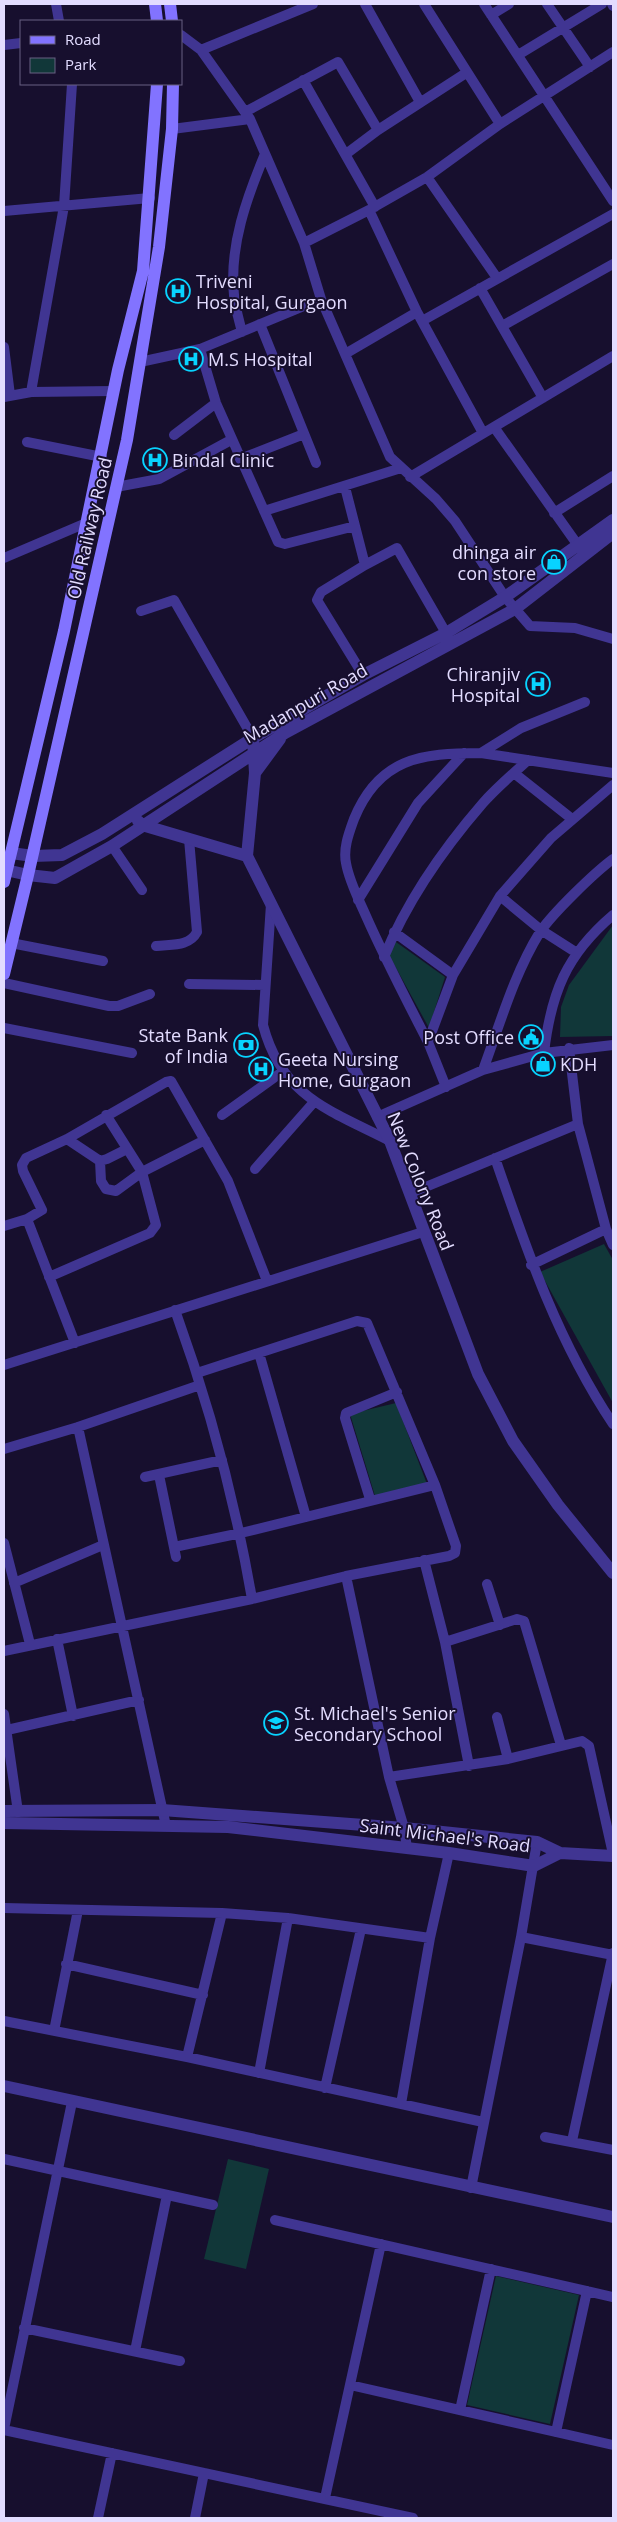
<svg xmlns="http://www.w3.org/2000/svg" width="617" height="2522" font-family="'Open Sans',sans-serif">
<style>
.green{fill:#113739}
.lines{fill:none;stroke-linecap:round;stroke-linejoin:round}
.minor{stroke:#403592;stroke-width:10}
.tertiary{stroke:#403592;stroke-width:12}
.secondary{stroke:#8273ff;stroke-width:12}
.labels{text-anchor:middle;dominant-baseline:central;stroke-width:4;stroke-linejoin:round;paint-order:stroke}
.poi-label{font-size:18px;fill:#e3dcff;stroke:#170f2e;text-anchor:start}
.street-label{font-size:18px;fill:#e3dcff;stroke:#170f2e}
</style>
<rect width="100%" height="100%" fill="#170f2e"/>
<path class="green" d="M613 925V1036L560 1037 561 1007 569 985Z
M396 942 445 977 429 1028 389 955Z
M604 1244 613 1260V1403L540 1272Z
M396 1403 427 1484 375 1496 350 1414Z
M228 2159 269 2169 246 2269 204 2259Z
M496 2276 579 2295 550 2424 467 2405Z"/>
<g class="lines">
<path class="minor" d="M56 4 59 21
M365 4 420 102
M424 4 500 124
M484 4 613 201
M547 4 590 67
M612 4 613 6
M491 15 509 4
M181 35 201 50 250 119 304 243 321 299 390 457 436 499 455 521 505 597 530 626 575 628 613 639
M4 45 21 43
M201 50 313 4
M518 55 602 4
M303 80 375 207
M245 112 338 62 378 130
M172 129 250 119
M346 154 378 130 466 73
M427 177 497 278
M369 210 417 312 483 433
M4 211 150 198
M304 243 369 210 427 177 500 124 613 52
M480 288 543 398
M422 321 613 214
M260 324 316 463
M502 326 613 264
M242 332C239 320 235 307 234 295 229 246 247 197 265 154
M4 347 10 395
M200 349 216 403 278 542 285 544 355 526
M345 354 417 312
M140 362 200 349 321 299
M31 392 64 206 72 84
M4 397 31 392 114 391
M494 427 582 551
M174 435 216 403
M27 442 102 457
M240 459 304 434
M410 477 613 356
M116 487 159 479 231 440
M345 487 365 565
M264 511 401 468
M554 513 613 476
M4 558 86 523
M141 611 174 600 253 738
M363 675 317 600 321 592 365 565 397 548 446 633
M481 753 521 728 585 702
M514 773 572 819
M112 846 142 890
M500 896 541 930 577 953
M358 900 418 803 464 753
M271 904 263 1025C282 1097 329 1110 390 1141
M394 932 453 975
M11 943 103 961
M156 946C171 944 189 947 197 932L189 839
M384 957C407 901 444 848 483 803 497 787 513 774 528 760
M4 983 109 1006H118L150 994
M189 984 264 985
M4 1028 132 1053
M428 1042C407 1001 385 959 366 916 359 900 349 881 346 863 343 848 349 833 354 819 379 758 421 753 481 753L613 773
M569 1048 578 1124 606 1229 613 1245
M544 1053C551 993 566 955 613 915
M483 1070C500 1024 514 974 540 932 553 913 594 873 613 859
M446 1087 428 1042 453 975 500 896 551 838 613 785
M222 1115 282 1072
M377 1117 483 1070 544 1053 613 1045
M67 1139 100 1161 107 1159 127 1149
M495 1158C527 1251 558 1342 613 1424
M100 1161 101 1181 106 1189 116 1191 142 1172 205 1140
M255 1169 314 1102
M411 1193 578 1124
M27 1219 75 1343
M4 1226 27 1219 42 1210 23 1171 22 1165 26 1158 67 1139 166 1082 171 1081 228 1181 267 1281
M531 1265 606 1229
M49 1277 150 1233 156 1225 142 1172 106 1115
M175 1310C209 1404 235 1500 252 1599
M259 1353 306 1517
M4 1365 423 1232
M78 1427 166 1826
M4 1449 78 1427 200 1385
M159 1475 176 1557
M145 1477 222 1460
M370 1499 345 1418 346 1413 397 1392
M4 1543 30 1644
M174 1547 241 1533 435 1485
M424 1560 445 1642 469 1766
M346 1576 389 1777 404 1828 407 1848
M14 1583 103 1545
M487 1584 500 1625
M57 1639 73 1716
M445 1642 517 1619 524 1621 561 1745
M4 1651 252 1599 346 1576 449 1556 455 1553 456 1546 435 1485 367 1323 357 1321 197 1373
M4 1714 18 1812
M497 1717 508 1759
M7 1730 139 1700
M389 1777 508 1759 582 1741 589 1746 613 1854
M4 1908 222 1913 288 1918 430 1938
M521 1937 613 1955
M66 1964 203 1995
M4 2021 187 2057 483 2122
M54 2031 78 1910
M187 2057 222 1913
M259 2073 288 1918
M325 2088 361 1929
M401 2104 430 1938 449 1853
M545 2137 613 2150
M572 2141 613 1953
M4 2159 213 2205
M471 2188 521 1937 537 1842
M275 2220 613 2297
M24 2328 180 2361
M135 2351 167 2195
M350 2385 613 2445
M460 2410 491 2269
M4 2429 72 2102
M4 2430 413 2518
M556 2432 587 2291
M325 2498 381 2244
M98 2518 112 2453
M195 2518 204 2473"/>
<path class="tertiary" d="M253 738 255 773 247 856 390 1141 478 1374 513 1441 558 1505 613 1573
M255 773 280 739
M138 821 142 825 247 856
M11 853 33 856 62 855 102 834 253 738 363 675 446 633 505 597 613 520
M6 870 28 875 55 878 112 846 285 733 515 609 613 533
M4 1811 162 1810 404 1828 537 1842 560 1853 613 1856
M4 1823 228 1827 449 1853 534 1866 560 1853
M4 2086 613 2217"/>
<path class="secondary" d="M155 4 157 21
M170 4 172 21
M4 882 64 631 118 370 143 271 157 84
M4 974 28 875 127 440 159 247 172 129 173 84"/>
</g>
<defs>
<g id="hospital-ring" transform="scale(1.25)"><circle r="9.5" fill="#170f2e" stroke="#08d3ff" stroke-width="1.5"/><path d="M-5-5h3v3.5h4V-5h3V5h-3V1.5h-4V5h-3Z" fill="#08d3ff"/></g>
<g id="shop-ring" transform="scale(1.25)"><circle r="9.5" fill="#170f2e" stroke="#08d3ff" stroke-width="1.5"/><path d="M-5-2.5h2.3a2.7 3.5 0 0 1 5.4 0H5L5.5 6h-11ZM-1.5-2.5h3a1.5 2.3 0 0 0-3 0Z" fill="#08d3ff"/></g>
<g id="civic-ring" transform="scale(1.25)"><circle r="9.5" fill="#170f2e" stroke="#08d3ff" stroke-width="1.5"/><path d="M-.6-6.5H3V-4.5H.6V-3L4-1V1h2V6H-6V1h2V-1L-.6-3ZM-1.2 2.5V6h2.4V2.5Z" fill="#08d3ff"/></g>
<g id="bank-ring" transform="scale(1.25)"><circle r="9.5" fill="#170f2e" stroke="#08d3ff" stroke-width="1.5"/><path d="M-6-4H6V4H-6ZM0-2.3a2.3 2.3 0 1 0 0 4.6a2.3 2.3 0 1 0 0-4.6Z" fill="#08d3ff"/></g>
<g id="school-ring" transform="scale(1.25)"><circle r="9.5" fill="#170f2e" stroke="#08d3ff" stroke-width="1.5"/><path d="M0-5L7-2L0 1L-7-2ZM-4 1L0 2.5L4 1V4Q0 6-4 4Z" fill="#08d3ff"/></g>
</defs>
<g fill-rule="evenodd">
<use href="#hospital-ring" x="178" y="291"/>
<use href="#hospital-ring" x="191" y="359"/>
<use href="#hospital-ring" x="155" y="460"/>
<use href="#shop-ring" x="554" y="562"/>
<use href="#hospital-ring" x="538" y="684"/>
<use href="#civic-ring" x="531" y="1037"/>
<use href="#bank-ring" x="246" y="1045"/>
<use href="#shop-ring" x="543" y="1064"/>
<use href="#hospital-ring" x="261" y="1069"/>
<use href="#school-ring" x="276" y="1723"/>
</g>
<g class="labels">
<g class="poi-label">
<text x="196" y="281">Triveni<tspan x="196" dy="21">Hospital, Gurgaon</tspan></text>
<text x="208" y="359">M.S Hospital</text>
<text x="172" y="460">Bindal Clinic</text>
<text x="536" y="552" text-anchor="end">dhinga air<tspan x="536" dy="21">con store</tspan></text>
<text x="520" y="674" text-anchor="end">Chiranjiv<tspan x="520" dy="21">Hospital</tspan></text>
<text x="228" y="1035" text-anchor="end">State Bank<tspan x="228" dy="21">of India</tspan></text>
<text x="514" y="1037" text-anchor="end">Post Office</text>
<text x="278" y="1059">Geeta Nursing<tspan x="278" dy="21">Home, Gurgaon</tspan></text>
<text x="560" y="1064">KDH</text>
<text x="294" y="1713">St. Michael's Senior<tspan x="294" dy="21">Secondary School</tspan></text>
</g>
<g class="street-label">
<text transform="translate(89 528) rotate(-77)">Old Railway Road</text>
<text transform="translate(305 703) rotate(-30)">Madanpuri Road</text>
<text transform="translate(421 1181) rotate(68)">New Colony Road</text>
<text transform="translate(445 1835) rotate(7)">Saint Michael's Road</text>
</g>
</g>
<rect width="617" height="2522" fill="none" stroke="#e3dcff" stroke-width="10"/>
<rect x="20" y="20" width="162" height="65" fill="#170f2e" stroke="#696182"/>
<rect x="30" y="36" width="25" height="8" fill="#8273ff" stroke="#696182"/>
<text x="65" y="45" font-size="15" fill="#e3dcff">Road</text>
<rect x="30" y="58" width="25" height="15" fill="#113739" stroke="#696182"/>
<text x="65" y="70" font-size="15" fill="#e3dcff">Park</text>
</svg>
